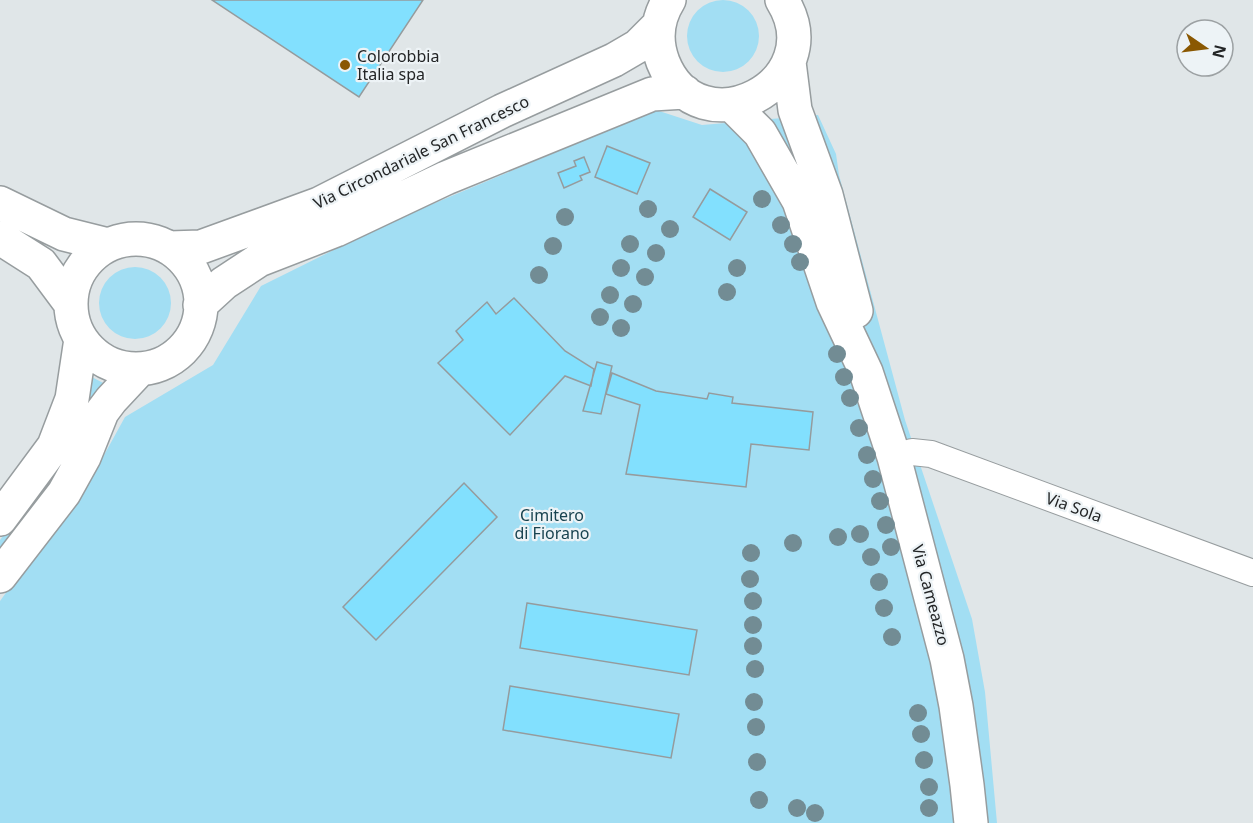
<svg xmlns="http://www.w3.org/2000/svg" width="1253" height="823" font-family="'Noto Sans',sans-serif">
<style>
.green{fill:#a2def3}
.building{fill:#82e0fe;stroke:#959b9d;stroke-width:1.5}
.lines{fill:none;stroke-linecap:round;stroke-linejoin:round}
.street-casing{stroke:#979d9f;stroke-width:28}
.secondary-casing{stroke:#979d9f;stroke-width:36}
.street{stroke:#fff;stroke-width:26}
.secondary{stroke:#fff;stroke-width:33}
.tree{fill:#728c94}
.poi-dot{fill:#8a5802;stroke:#edf3f6;stroke-width:2}
.labels{text-anchor:middle;dominant-baseline:central;stroke-width:4.5;stroke-linejoin:round;paint-order:stroke}
.poi-label{font-size:16px;fill:#232526;stroke:#edf3f6;text-anchor:start}
.street-label{font-size:16px;fill:#232526;stroke:#edf3f6}
.park-label{font-size:16px;fill:#184350;stroke:#edf3f6}
</style>
<rect width="100%" height="100%" fill="#e0e6e8"/>
<path class="green" d="M687 36a36 36 0 1 1 72 0a36 36 0 1 1-72 0Z
M656 110 702 125 818 115 836 154 839 175 905 420 972 619 985 692 997 823H0V601L98 466 125 417 213 365 261 286 392 221Z
M99 303a36 36 0 1 1 72 0a36 36 0 1 1-72 0Z
M88 375 107 385 67 463 0 555V540L6 532Z"/>
<path class="building" d="M212 0H423L359 97Z
M607 146 650 163 637 194 595 177Z
M584 157 590 172 580 176 582 180 564 188 558 173 576 166 574 161Z
M710 189 747 212 730 240 693 217Z
M514 298 565 351 594 369 591 386 565 376 510 435 438 363 463 340 456 331 487 302 496 314Z
M597 362 612 366 601 414 583 411Z
M612 373 656 391 707 399 709 393 733 397 732 403 813 412 809 450 751 444 746 487 626 474 640 405 606 394Z
M464 483 497 517 376 640 343 607Z
M527 603 697 630 689 675 520 648Z
M510 686 679 714 671 758 503 730Z"/>
<g class="lines">
<g class="street-casing">
<path id="street" d="M894 457 912 452 931 454 1253 573"/>
</g>
<g class="secondary-casing">
<path id="secondary" d="M669 0C657 19 655 41 663 62 699 153 834 83 782 0
M789 62 795 110 826 195 856 311
M732 105 760 133 799 201 833 302 866 372 894 457 947 659 956 706 967 785 971 823
M0 203 64 234 108 245
M0 238 41 264 70 303
M71 304a65 65 0 1 1 130 0a65 65 0 1 1-130 0Z
M169 248 201 247 319 204 502 111 614 60 638 46 659 25
M200 305 224 283 259 260 336 230 446 178 652 94 685 92
M0 519 54 446 72 399 81 339
M0 576 64 493 84 457 102 412 111 400 140 369"/>
</g>
<use href="#street" class="street"/>
<use href="#secondary" class="secondary"/>
</g>
<g class="tree">
<circle cx="762" cy="199" r="9"/>
<circle cx="648" cy="209" r="9"/>
<circle cx="565" cy="217" r="9"/>
<circle cx="781" cy="225" r="9"/>
<circle cx="670" cy="229" r="9"/>
<circle cx="630" cy="244" r="9"/>
<circle cx="793" cy="244" r="9"/>
<circle cx="553" cy="246" r="9"/>
<circle cx="656" cy="253" r="9"/>
<circle cx="800" cy="262" r="9"/>
<circle cx="621" cy="268" r="9"/>
<circle cx="737" cy="268" r="9"/>
<circle cx="539" cy="275" r="9"/>
<circle cx="645" cy="277" r="9"/>
<circle cx="727" cy="292" r="9"/>
<circle cx="610" cy="295" r="9"/>
<circle cx="633" cy="304" r="9"/>
<circle cx="600" cy="317" r="9"/>
<circle cx="621" cy="328" r="9"/>
<circle cx="837" cy="354" r="9"/>
<circle cx="844" cy="377" r="9"/>
<circle cx="850" cy="398" r="9"/>
<circle cx="859" cy="428" r="9"/>
<circle cx="867" cy="455" r="9"/>
<circle cx="873" cy="479" r="9"/>
<circle cx="880" cy="501" r="9"/>
<circle cx="886" cy="525" r="9"/>
<circle cx="860" cy="534" r="9"/>
<circle cx="838" cy="537" r="9"/>
<circle cx="793" cy="543" r="9"/>
<circle cx="891" cy="547" r="9"/>
<circle cx="751" cy="553" r="9"/>
<circle cx="871" cy="557" r="9"/>
<circle cx="750" cy="579" r="9"/>
<circle cx="879" cy="582" r="9"/>
<circle cx="753" cy="601" r="9"/>
<circle cx="884" cy="608" r="9"/>
<circle cx="753" cy="625" r="9"/>
<circle cx="892" cy="637" r="9"/>
<circle cx="753" cy="646" r="9"/>
<circle cx="755" cy="669" r="9"/>
<circle cx="754" cy="702" r="9"/>
<circle cx="918" cy="713" r="9"/>
<circle cx="756" cy="727" r="9"/>
<circle cx="921" cy="734" r="9"/>
<circle cx="924" cy="760" r="9"/>
<circle cx="757" cy="762" r="9"/>
<circle cx="929" cy="787" r="9"/>
<circle cx="759" cy="800" r="9"/>
<circle cx="797" cy="808" r="9"/>
<circle cx="929" cy="808" r="9"/>
<circle cx="815" cy="813" r="9"/>
</g>
<circle class="poi-dot" cx="345" cy="65" r="6"/>
<g class="labels">
<g class="poi-label">
<text x="357" y="56">Colorobbia<tspan x="357" dy="18">Italia spa</tspan></text>
</g>
<g class="street-label">
<text transform="translate(421 152) rotate(-26)">Via Circondariale San Francesco</text>
<text transform="translate(1074 507) rotate(20)">Via Sola</text>
<text transform="translate(931 595) rotate(75)">Via Cameazzo</text>
</g>
<g class="park-label">
<text x="552" y="515">Cimitero<tspan x="552" dy="18">di Fiorano</tspan></text>
</g>
</g>
<g transform="translate(1205 48) rotate(104)"><circle r="28" fill="#edf3f6" stroke="#9ca1a3" stroke-width="1.5"/>
<path d="M0-4.5L10 22L0 15L-10 22Z" fill="#8a5802"/>
<text y="-9" font-size="16" font-weight="bold" text-anchor="middle" fill="#232526">N</text>
</g>
</svg>
